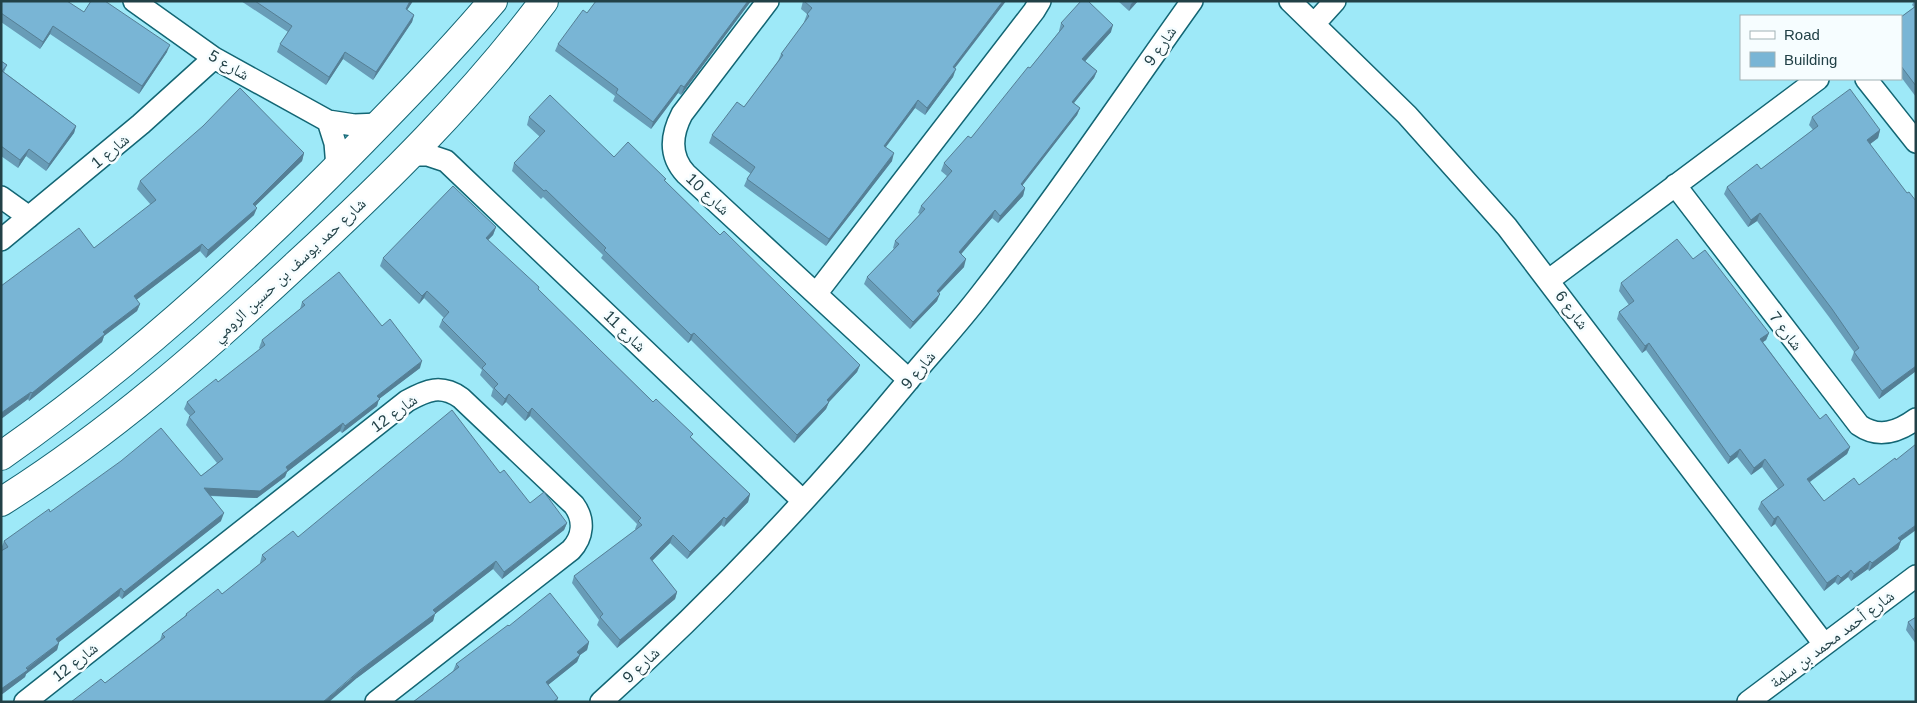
<svg xmlns="http://www.w3.org/2000/svg" width="1917" height="703" font-family="Helvetica,'Noto Naskh Arabic',sans-serif">
<style>
.lines{fill:none;stroke-linecap:round;stroke-linejoin:round}
.street-casing{stroke:#136674;stroke-width:24}
.secondary-casing{stroke:#136674;stroke-width:30}
.street{stroke:#fff;stroke-width:21}
.secondary{stroke:#fff;stroke-width:28}
.wall{fill:#689cb7}
.shaded-wall{fill:#557f95}
.building{fill:#79b5d5;stroke:#557f95}
.labels{text-anchor:middle;dominant-baseline:central;stroke-width:5;stroke-linejoin:round;paint-order:stroke}
.street-label{font-size:16px;fill:#224147;stroke:#f6fdff}
</style>
<rect width="100%" height="100%" fill="#9ee9f8"/>
<g class="lines">
<g class="street-casing">
<path id="street" d="M134 1 214 58 328 121 354 125 380 124
M768 1 682 114C671 135 669 156 686 174L909 380
M1290 1 1407 115 1507 227 1824 644
M1315 23 1335 1
M1866 79 1916 142
M328 121 335 143 337 167
M409 155H428L446 161 803 501
M1675 185 1859 425C1879 439 1898 432 1916 419
M1 197 29 217
M1 240 141 124 214 58
M1549 280 1818 79
M816 294 1034 11 1040 1
M25 702 407 401C427 390 441 384 461 398L574 505C585 520 583 537 571 550L376 702
M601 702C711 603 813 496 907 382 932 352 958 324 981 294 1055 199 1122 99 1192 1
M1748 702 1916 576"/>
</g>
<g class="secondary-casing">
<path id="secondary" d="M1 456C127 368 244 262 351 153 400 103 448 54 493 1
M1 502C109 434 205 350 298 263 386 182 472 97 544 1"/>
</g>
<use href="#street" class="street"/>
<use href="#secondary" class="secondary"/>
</g>
<path class="wall" d="M1 1 84 12 167 52 139 94 50 34 40 49 1 22Z
M241 1H413L407 10 414 15 412 22 373 80 343 59 326 85 277 52 280 44 288 32Z
M596 1H751L681 95 678 93 651 129 613 101 615 96 555 51 558 44 587 13Z
M803 1H1006L955 68 953 77 925 115 915 108 886 147 892 161 826 246 744 186 747 179 751 174 709 143 712 135 744 107 778 61 781 54 805 22H804L807 14 801 9Z
M1118 1H1138L1129 11Z
M1914 1H1916V97L1901 77V17L1914 7 1912 5Z
M1061 23 1111 32 1085 61 1097 71 1094 78 1074 103 1080 108 1077 115 1022 186 1025 188 1023 196 998 223 992 218 961 254 964 267 939 293 937 301 910 329 864 284 867 277 894 249 893 248 895 241 920 214 918 213 921 206 947 176 941 171 944 163 971 138 1030 68 1059 32V31Z
M1 61 7 65 4 72 76 126 74 133 46 171 26 156 18 168 1 156Z
M529 117 665 181 720 235 860 365 857 372 829 402 826 409 794 443 691 340 688 343 601 258 603 255 543 197 541 199 512 171 514 163 540 137 527 125Z
M1812 117 1880 130 1878 138 1870 144 1916 371 1879 399 1851 360 1854 352 1829 317 1757 221 1748 227 1724 194 1727 187 1761 169 1813 130 1809 125Z
M304 153 302 161 255 206 254 215 206 258 200 251 136 300 140 304 137 311 104 336 102 342 29 401 28 399 1 419 94 248 151 205 137 189 140 181Z
M496 227 493 235 488 240 653 402 692 438 750 494 748 502 724 527 721 525 687 559 670 543 652 561 677 592 675 599 617 648 597 625 599 620 572 583 574 576 636 530 635 529 637 524 530 416 525 421 506 402 502 406 491 396 493 389 480 375 482 370 439 327 442 320 444 318 424 298 419 304 380 266 383 258Z
M1693 259 1769 333 1766 340 1763 342 1820 419 1850 447 1847 454 1810 482 1824 501 1901 541 1898 549 1869 571 1868 569 1851 581 1848 577 1838 585 1835 582 1824 591 1775 524 1771 527 1758 509 1761 502 1778 489 1762 467 1751 475 1737 457 1728 464 1646 350 1642 353 1617 319 1619 312 1629 305 1619 291 1621 283Z
M302 302 382 326 420 368 379 399 377 406 342 433 340 431 287 472 285 477 257 498 210 496 221 521 122 599 119 596 59 642 57 650 26 674 25 677 1 695V551H2L1 549 4 541 50 512 201 476 217 463 186 425 189 417 190 416 184 409 187 402 218 382 260 349 259 348 262 340 300 309Z
M500 473 530 503 567 523 564 530 502 579 493 569 435 614 433 621 357 678 105 683 160 640 162 634 185 616 186 614 222 594 260 564V563L262 555 298 537Z
M1916 617V644L1906 630 1908 622Z
M509 626 589 642 587 650 580 655 577 662 548 685 558 698 557 702H413L453 671 456 664Z"/>
<path class="shaded-wall" d="M410 1H413L403 16 406 9Z
M748 1H751L681 95 684 87Z
M1003 1H1006L950 74 953 67Z
M1134 1H1138L1129 11 1131 4Z
M414 15 412 22 373 80 376 72Z
M1113 25 1111 32 1080 67 1082 59Z
M53 26 50 34 40 49 43 42Z
M170 45 167 52 139 94 142 86Z
M345 52 343 59 326 85 329 77Z
M956 69 953 77 925 115 927 108Z
M1097 71 1094 78 1069 109 1072 102Z
M681 85 678 93 651 129 653 122Z
M918 100 915 108 881 153 884 146Z
M1080 108 1077 115 1018 191 1021 184Z
M76 126 74 133 46 171 49 164Z
M1880 130 1878 138 1865 148 1867 140Z
M29 149 26 156 18 168 20 160Z
M304 153 302 161 250 211 253 204Z
M894 153 892 161 826 246 829 239Z
M1025 188 1023 196 998 223 1000 216Z
M257 208 254 215 206 258 208 250Z
M995 210 992 218 956 260 959 252Z
M1760 213 1757 221 1748 227 1751 220Z
M496 227 493 235 483 245 486 238Z
M202 244 200 251 131 304 134 296Z
M966 259 964 267 934 298 937 291Z
M427 291 424 298 419 304 422 296Z
M940 294 937 301 910 329 913 322Z
M140 304 137 311 104 336 102 342 29 401 32 393 103 332Z
M694 333 691 340 688 343 691 335Z
M1769 333 1766 340 1757 346 1760 339Z
M1649 343 1646 350 1642 353 1645 346Z
M422 361 420 368 379 399 377 406 342 433 345 426 377 396Z
M860 365 857 372 829 402 826 409 794 443 797 435 827 400Z
M1916 366V371L1879 399 1882 391Z
M31 392 28 399 1 419V413Z
M509 394 506 402 502 406 505 399Z
M532 408 530 416 525 421 528 413Z
M343 423 340 431 287 472 285 477 257 498 201 495 204 488 286 467Z
M1850 447 1847 454 1804 486 1807 479Z
M1740 449 1737 457 1728 464 1730 457Z
M1765 459 1762 467 1751 475 1754 468Z
M750 494 748 502 724 527 726 519Z
M224 513 221 521 122 599 124 592Z
M1778 516 1775 524 1771 527 1774 519Z
M724 517 721 525 687 559 690 552Z
M567 523 564 530 502 579 504 572Z
M1916 525V530L1901 541 1898 549 1869 571 1872 563 1898 538Z
M673 535 670 543 647 566 650 558Z
M496 561 493 569 435 614 433 621 357 678 329 702H323L433 610Z
M1870 561 1868 569 1851 581 1854 574Z
M1851 570 1848 577 1838 585 1841 578Z
M1838 575 1835 582 1824 591 1827 583Z
M121 588 119 596 54 646 56 639Z
M677 592 675 599 617 648 620 640Z
M589 642 587 650 580 655 577 662 543 689 546 682 577 652Z
M59 643 57 650 26 674 25 677 1 695V689Z"/>
<path class="building" d="M1 1H67L84 12 91 1H105L170 45 142 86 53 26 43 42 1 13Z
M255 1H410L406 9 414 15 376 72 345 52 329 77 280 44 292 26Z
M596 1H748L684 87 681 85 653 122 616 93 618 89 558 44 583 10 587 13Z
M804 1H1003L953 67 956 69 927 108 918 100 884 146 894 153 829 239 747 179 755 167 712 135 737 102 744 107 783 55 781 54 809 16 807 14 812 8Z
M1081 1H1088L1113 25 1082 59 1097 71 1072 102 1080 108 1021 184 1025 188 1000 216 995 210 959 252 966 259 937 291 940 294 913 322 867 277 899 244 895 241 925 209 921 206 952 171 944 163 968 136 971 138 1028 67 1030 68 1064 26 1061 23Z
M1916 6V86L1901 66V17Z
M1 61 7 65 2 71 76 126 49 164 29 149 20 160 1 146Z
M240 88 304 153 253 204 257 208 208 250 202 244 134 296 140 304 103 332 105 334 32 393 31 392 1 413V286L79 228 94 248 156 200 140 181 203 126Z
M1850 89 1880 130 1867 140 1907 193 1909 192 1916 201V366L1882 391 1854 352 1859 348 1832 309 1760 213 1751 220 1727 187 1757 164 1761 169 1818 126 1812 117Z
M550 95 614 157 628 142 666 179 664 180 720 235 724 231 860 365 827 400 829 402 797 435 694 333 691 335 604 250 606 248 546 190 544 191 514 163 545 131 529 117Z
M453 186 496 227 486 238 539 287 538 289 653 402 656 399 693 434 690 437 750 494 726 519 724 517 690 552 673 535 650 558 677 592 620 640 600 617 603 614 574 576 642 525 638 521 641 518 532 408 528 413 509 394 505 399 494 388 498 384 482 368 486 364 442 320 449 312 427 291 422 296 383 258Z
M1677 239 1693 259 1705 250 1769 333 1760 339 1820 419 1826 414 1850 447 1807 479 1824 501 1854 478 1859 485 1895 458 1896 460 1916 444V525L1898 538 1901 541 1872 563 1870 561 1854 574 1851 570 1841 578 1838 575 1827 583 1778 516 1774 519 1761 502 1784 485 1765 459 1754 468 1740 449 1730 457 1649 343 1645 346 1619 312 1634 301 1621 283Z
M339 272 382 326 390 319 422 361 377 396 380 399 345 426 343 423 286 467 288 470 260 491 204 488 224 513 124 592 121 588 56 639 59 643 26 668 28 670 1 689V551L8 547 4 541 49 509 50 512 121 461 161 428 201 476 223 459 189 417 195 412 187 402 216 379 218 382 265 345 262 340 305 305 302 302Z
M452 410 500 473 504 470 530 503 544 492 567 523 504 572 496 561 433 610 436 613 360 670 323 702H71L101 679 105 683 165 637 162 634 187 615 186 614 218 589 222 594 266 559 262 555 293 531 298 537Z
M550 593 589 642 577 652 580 655 546 682 558 698 553 702H413L459 667 456 664 508 625 509 626Z
M1916 617V633L1908 622Z"/>
<g class="labels">
<g class="street-label">
<text transform="translate(1160 46) rotate(-55)">شارع 9</text>
<text transform="translate(229 65) rotate(30)">شارع 5</text>
<text transform="translate(110 151) rotate(-40)">شارع 1</text>
<text transform="translate(708 194) rotate(43)">شارع 10</text>
<text transform="translate(289 270) rotate(-43)">شارع حمد يوسف بن حسين الرومي</text>
<text transform="translate(1572 310) rotate(53)">شارع 6</text>
<text transform="translate(625 331) rotate(44)">شارع 11</text>
<text transform="translate(1786 331) rotate(53)">شارع 7</text>
<text transform="translate(918 370) rotate(-50)">شارع 9</text>
<text transform="translate(394 413) rotate(-36)">شارع 12</text>
<text transform="translate(1832 639) rotate(-37)">شارع أحمد محمد بن سلمة</text>
<text transform="translate(75 662) rotate(-38)">شارع 12</text>
<text transform="translate(641 665) rotate(-43)">شارع 9</text>
</g>
</g>
<rect width="1917" height="703" fill="none" stroke="#224147" stroke-width="5"/>
<rect x="1740" y="15" width="162" height="65" fill="#f6fdff" stroke="#a1b2b5"/>
<rect x="1750" y="31" width="25" height="8" fill="#ffffff" stroke="#a1b2b5"/>
<text x="1784" y="40" font-size="15" fill="#224147">Road</text>
<rect x="1750" y="52" width="25" height="15" fill="#79b5d5" stroke="#a1b2b5"/>
<text x="1784" y="65" font-size="15" fill="#224147">Building</text>
</svg>
